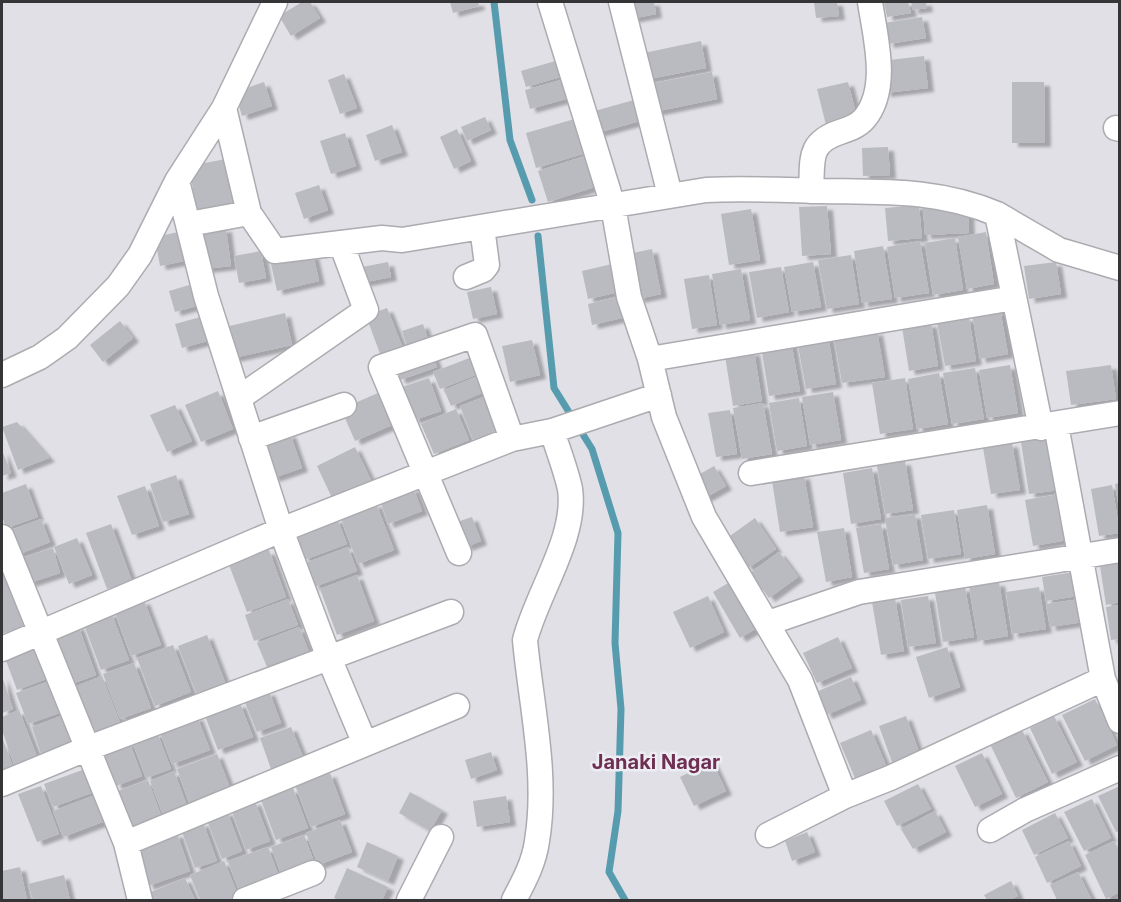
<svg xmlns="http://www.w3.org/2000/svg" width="1121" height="902" font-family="Inter,sans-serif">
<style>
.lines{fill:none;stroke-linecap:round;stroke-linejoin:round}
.stream{stroke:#579cae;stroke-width:7}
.building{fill:#babbc0;filter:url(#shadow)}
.minor-casing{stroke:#ababb0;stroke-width:27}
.minor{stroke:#fff;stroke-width:24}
.labels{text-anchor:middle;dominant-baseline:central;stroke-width:5;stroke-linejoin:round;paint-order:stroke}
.neighbourhood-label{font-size:20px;font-weight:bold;fill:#6e2f53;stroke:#edeef3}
</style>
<defs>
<filter id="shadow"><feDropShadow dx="6" dy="4" stdDeviation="1.5" flood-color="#0004"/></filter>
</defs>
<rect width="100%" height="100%" fill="#e0e0e6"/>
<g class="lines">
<path class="stream" d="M494 2 510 140 532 200
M538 236 554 388 592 449 618 533 615 643 621 709 618 811 609 872 625 900"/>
</g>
<path class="building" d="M302 2H310L320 18 291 36 279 16Z
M450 2H478L479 6 453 13Z
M627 2H654L656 14 631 19Z
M814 2H837L839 16 816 18Z
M884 2H908L911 13 887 17Z
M911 2H926L927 8 913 10Z
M922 17 926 38 888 44 884 23Z
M701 41 706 68 644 80 639 54Z
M924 56 928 88 885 93 881 61Z
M562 59 567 75 526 87 521 71Z
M712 72 717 99 654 112 648 84Z
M344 74 357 108 340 114 328 80Z
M568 78 573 97 530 109 525 90Z
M264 82 272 106 242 116 235 92Z
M848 82 857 117 826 125 817 89Z
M1012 82H1044L1045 143H1012Z
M641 98 647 119 597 133 591 112Z
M485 117 491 130 467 141 461 127Z
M578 118 589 152 536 168 526 133Z
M392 125 402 152 375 161 366 135Z
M457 129 471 161 454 169 440 137Z
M345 133 356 166 331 174 320 141Z
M888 147 890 175 863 176 862 148Z
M591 154 601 185 548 202 538 171Z
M231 158 241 210 198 218 189 166Z
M319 185 328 210 304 219 295 193Z
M919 205 922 238 888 241 885 208Z
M968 205 969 233 925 235 923 208Z
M827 206 831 254 802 256 799 207Z
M751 209 760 260 729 265 721 214Z
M226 228 231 266 205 269 200 231Z
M183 231 189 260 160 266 155 237Z
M986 232 994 284 967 289 958 237Z
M955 238 963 290 933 295 925 243Z
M920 241 929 293 895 298 887 247Z
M883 246 892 299 862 303 854 251Z
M652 249 661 294 638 299 628 254Z
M261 251 266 278 239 283 234 256Z
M313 254 319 281 277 291 271 264Z
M851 255 859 304 827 309 818 260Z
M388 262 391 277 361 283 357 268Z
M813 262 821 307 792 312 784 267Z
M1056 262 1061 294 1029 299 1024 266Z
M612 264 619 292 588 299 582 271Z
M781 267 789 312 757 318 749 272Z
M741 269 750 320 720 325 712 274Z
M709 275 717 325 692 329 684 279Z
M196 283 203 304 175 312 169 291Z
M491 287 497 314 473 319 467 292Z
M621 296 626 317 592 325 588 304Z
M387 308 404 351 382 359 366 316Z
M1000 309 1008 354 980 359 972 314Z
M285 313 292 345 229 359 221 328Z
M204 316 211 340 182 348 175 324Z
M969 317 976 361 945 366 937 322Z
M120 321 133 338 103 362 90 345Z
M931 323 938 366 909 371 902 327Z
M423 324 429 342 408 349 402 331Z
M877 331 885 377 842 383 834 338Z
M828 335 836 384 806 389 797 340Z
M532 340 540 375 510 382 502 346Z
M791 341 800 391 769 396 761 346Z
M431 350 437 367 400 380 394 364Z
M754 351 762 401 733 406 725 356Z
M472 357 478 374 440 389 433 372Z
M1010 365 1018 413 987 418 979 370Z
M1111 365 1116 399 1071 405 1066 371Z
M975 368 984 419 952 424 943 373Z
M939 373 948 424 917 429 908 379Z
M483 374 489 390 451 406 444 390Z
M429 378 441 411 414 420 402 387Z
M905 378 913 429 880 434 872 383Z
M218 391 233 429 201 442 185 405Z
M833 392 841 440 810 445 802 397Z
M378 393 392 425 355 441 341 409Z
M492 394 505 428 473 440 460 406Z
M799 398 807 446 777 451 769 403Z
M763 403 772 454 742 459 733 408Z
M175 405 192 441 167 452 150 415Z
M456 409 469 440 434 454 421 424Z
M730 410 737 454 716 457 708 413Z
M17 422 49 458 18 470 2 427Z
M290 433 302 468 273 478 262 442Z
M1051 437 1059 490 1029 494 1021 442Z
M1012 443 1020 490 991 494 983 448Z
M355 447 371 480 332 498 317 466Z
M2 450 11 473 2 476Z
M905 461 913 510 885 514 877 466Z
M714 466 726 486 705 498 693 478Z
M872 468 881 519 851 524 843 473Z
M176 475 189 514 163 522 150 484Z
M804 475 813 527 780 532 772 481Z
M1120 483V502H1118L1115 484Z
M26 484 38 517 6 528 2 516V493Z
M1112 485 1120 533 1099 536 1091 489Z
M145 486 159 526 132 535 117 496Z
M413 487 422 511 388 524 380 500Z
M1060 494 1068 540 1033 546 1025 500Z
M376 503 394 550 358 564 340 516Z
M987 505 995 554 965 559 957 510Z
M954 510 961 554 928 559 921 515Z
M915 514 923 560 893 565 885 518Z
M472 517 481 541 466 547 457 522Z
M337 518 347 544 304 560 294 534Z
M755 518 776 549 748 568 727 538Z
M41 519 50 542 17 555 8 531Z
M111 524 132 581 107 589 86 533Z
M881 524 889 569 864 573 856 528Z
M844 528 852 577 826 582 817 532Z
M77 538 92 575 69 584 54 547Z
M348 547 357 571 314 587 305 563Z
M53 548 60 573 29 583 21 558Z
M269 550 286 597 247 612 229 565Z
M779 552 798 577 769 598 750 573Z
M1120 563V602L1106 605 1100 566Z
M2 569 24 625 2 634Z
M1074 572 1078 596 1046 601 1042 577Z
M357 575 374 621 337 635 320 589Z
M735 579 762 625 740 638 713 592Z
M999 582 1008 636 978 641 969 586Z
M965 587 974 637 943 642 935 593Z
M1039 587 1046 629 1012 634 1006 592Z
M708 596 724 632 690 648 673 612Z
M928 596 936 643 908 647 901 600Z
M895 598 904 651 881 655 872 602Z
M288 599 298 625 254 641 245 615Z
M1080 599 1083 622 1050 627 1046 604Z
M144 600 161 645 131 656 114 610Z
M1120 605V639L1111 640 1106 607Z
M111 612 129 660 101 670 83 622Z
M78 625 96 675 69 685 50 635Z
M299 627 309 652 267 667 257 643Z
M207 635 225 682 196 693 178 646Z
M838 637 852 668 817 683 803 653Z
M37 645 49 678 17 690 5 658Z
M173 645 191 692 155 706 137 658Z
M947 647 960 687 929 698 916 657Z
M134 663 151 708 120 719 103 674Z
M2 676 13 709 2 713Z
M102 676 120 723 89 734 71 688Z
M851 677 861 700 826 715 816 692Z
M50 681 62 712 28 724 16 693Z
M269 691 281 723 257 732 244 700Z
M1095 699 1117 745 1085 761 1062 715Z
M240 703 253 737 218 750 205 716Z
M19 710 38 759 15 767 2 730V717Z
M64 715 75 745 42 757 32 727Z
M197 716 210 750 172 764 159 730Z
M906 716 920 755 893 765 879 726Z
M1054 716 1077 762 1052 774 1030 728Z
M291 727 303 757 271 769 260 738Z
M871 730 888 770 857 783 840 743Z
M1022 730 1048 782 1016 798 991 746Z
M157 732 171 769 146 778 132 741Z
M2 737 13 767 2 772Z
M129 741 142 776 116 786 102 750Z
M491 752 497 770 471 779 465 760Z
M982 753 1002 794 975 807 955 766Z
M217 754 231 790 190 805 177 769Z
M712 761 726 791 694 806 680 777Z
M85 769 94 792 53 807 44 784Z
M174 771 187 806 163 815 150 781Z
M330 773 345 814 311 827 295 785Z
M148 780 162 818 132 829 118 791Z
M918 784 931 809 897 826 884 801Z
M41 786 59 834 37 842 18 794Z
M1120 786V831L1116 832 1098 796Z
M293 788 308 828 276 840 261 800Z
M410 792 442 810 430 831 399 813Z
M95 795 105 821 63 837 53 811Z
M506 796 510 822 477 827 473 801Z
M1092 799 1111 838 1084 851 1064 812Z
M255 801 270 841 246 850 231 809Z
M227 811 242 851 222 859 206 818Z
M935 811 946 832 913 849 901 829Z
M1055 813 1068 838 1034 855 1022 830Z
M340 820 352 852 318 865 306 833Z
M203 822 217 861 195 868 181 829Z
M807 832 815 852 792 861 785 841Z
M177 833 190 871 148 886 135 848Z
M304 835 316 867 283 879 271 847Z
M1069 841 1081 866 1047 883 1035 857Z
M1114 841 1120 852V892L1106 899 1085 855Z
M367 842 398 856 388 881 357 867Z
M268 847 281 882 241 896 228 861Z
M224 861 239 897 231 900H200L190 875Z
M20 867 27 900H2V871Z
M347 868 388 887 382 900H339L334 898Z
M1078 872 1092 900H1057L1050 885Z
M64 875 70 900H33L28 884Z
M185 878 195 900H149L146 894Z
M1011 881 1018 896 1009 900H987L984 895Z"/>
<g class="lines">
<g class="minor-casing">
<path id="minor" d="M550 2 613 206 629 297 650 359 664 417 704 517 800 680 845 796 890 778 1103 679
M621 2 670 195
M224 108 249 213
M1116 128 1120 129
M177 181 206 296 281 530 329 658 365 744
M811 191C813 160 807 143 840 132 849 129 858 126 864 119 890 89 875 36 870 2
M997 214 1059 250 1120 268
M189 224 249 213 275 251 382 238 402 240 706 190C744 188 782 190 821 191 883 192 939 189 997 214L1041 428
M466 277 483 270 487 265 482 227
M650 359 1014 298
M2 375 40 357 67 338 118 286 140 255 177 181 224 108 275 2
M239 398 366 310 341 243
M1056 425 1103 679 1120 721
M251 438 344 405
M751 473 1120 413
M2 537 126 843 140 900
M459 553 381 367 475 335 512 439
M768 623 859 592 1120 550
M2 649 281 530 512 439 552 431 659 395
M2 784 86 749 451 612
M990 830 1025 810 1120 768
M768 835 845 796
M126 843 457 706
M245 900 313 873
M409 900 441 837
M514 900C524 881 534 863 537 841 548 775 531 705 525 640 537 593 577 537 570 489 566 470 558 450 552 431"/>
</g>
<use href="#minor" class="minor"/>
</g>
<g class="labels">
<g class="neighbourhood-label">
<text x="656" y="762">Janaki Nagar</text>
</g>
</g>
<rect width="1121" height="902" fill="none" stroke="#353537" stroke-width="6"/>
</svg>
